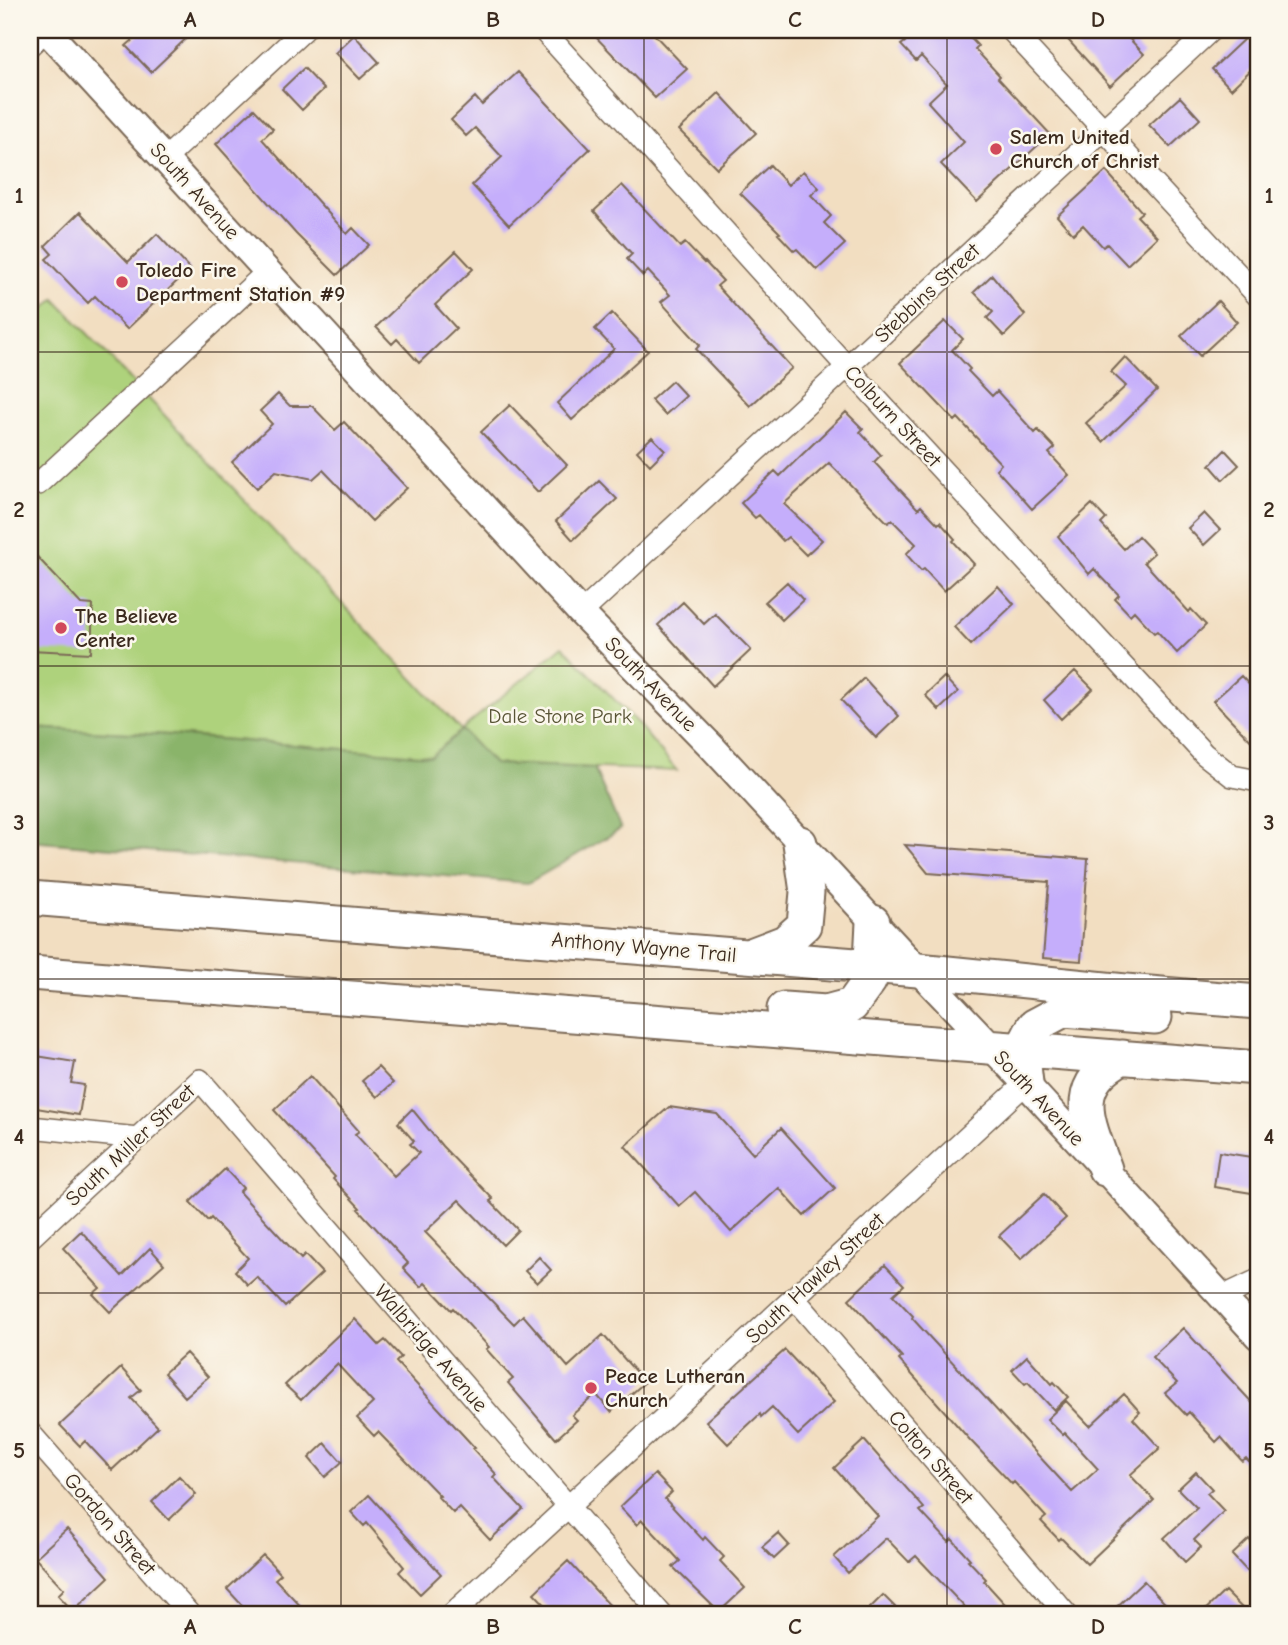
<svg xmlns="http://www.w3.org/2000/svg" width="1288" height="1645" font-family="'Comic Neue',sans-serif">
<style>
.green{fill:#aed27b;stroke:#747e4c;stroke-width:2}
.forest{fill:#8ab46b;stroke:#626f44;stroke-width:2}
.building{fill:#c5aefb}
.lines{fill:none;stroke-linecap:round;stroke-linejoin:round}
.minor-casing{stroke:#7b6957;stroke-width:24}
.tertiary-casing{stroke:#7b6957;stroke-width:30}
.trunk-casing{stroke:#7b6957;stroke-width:37}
.minor{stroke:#fff;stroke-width:21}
.tertiary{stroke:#fff;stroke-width:26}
.trunk{stroke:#fff;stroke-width:33}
.grid{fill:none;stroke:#3b2a1e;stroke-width:2;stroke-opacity:0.55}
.poi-dot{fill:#d1495b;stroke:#fbf7ec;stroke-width:2.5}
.labels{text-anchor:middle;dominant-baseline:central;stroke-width:5;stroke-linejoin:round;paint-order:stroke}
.poi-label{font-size:21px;font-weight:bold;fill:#3b2a1e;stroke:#fbf7ec;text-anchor:start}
.street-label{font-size:21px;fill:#3b2a1e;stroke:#fbf7ec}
.park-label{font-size:21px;fill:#585435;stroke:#fbf7ec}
.neatline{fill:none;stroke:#3b2a1e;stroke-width:2.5}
.grid-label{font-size:23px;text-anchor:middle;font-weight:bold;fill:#3b2a1e}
</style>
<rect width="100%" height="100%" fill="#fbf7ec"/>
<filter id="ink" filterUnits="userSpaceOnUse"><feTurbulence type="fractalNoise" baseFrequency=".0143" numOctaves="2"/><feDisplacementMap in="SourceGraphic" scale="14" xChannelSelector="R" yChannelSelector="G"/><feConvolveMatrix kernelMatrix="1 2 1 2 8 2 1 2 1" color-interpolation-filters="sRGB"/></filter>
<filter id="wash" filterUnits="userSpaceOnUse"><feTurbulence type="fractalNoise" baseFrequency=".00686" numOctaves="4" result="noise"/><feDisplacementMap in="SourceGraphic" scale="28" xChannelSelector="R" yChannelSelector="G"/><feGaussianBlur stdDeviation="1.57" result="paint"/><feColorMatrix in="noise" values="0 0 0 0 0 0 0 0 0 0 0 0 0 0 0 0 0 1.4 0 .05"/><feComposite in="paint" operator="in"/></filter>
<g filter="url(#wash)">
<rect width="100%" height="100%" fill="#f2dec1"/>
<path class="green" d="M55 299 461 730 563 646 637 723 677 771 494 764 462 730 431 756 171 735 30 728V322Z"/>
<path class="forest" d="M30 728 171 735 431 756 462 730 494 764 594 768 621 829 528 883 30 841Z"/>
<g id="blocks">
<path class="building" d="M144 30H195L151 72 126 46Z
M589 30H650L687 69 655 98Z
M894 30H963L978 46 975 49 1000 76 998 78 1050 134 977 202 941 164 964 142 928 102 947 84 921 56 916 61 901 45 905 42Z
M1059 30H1121L1144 54 1110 86Z
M354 35 379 62 360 79 335 53Z
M1245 38 1258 52V63L1231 89 1212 69Z
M304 68 324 89 302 110 282 89Z
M518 72 590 149 509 225 472 185 502 157 475 128 466 136 451 120 475 97 482 105Z
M719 93 756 133 717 168 679 130Z
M1180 97 1200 119 1170 147 1149 125Z
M254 109 273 129 262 139 347 234 353 228 369 245 337 275 296 234 216 144Z
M770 165 788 185 803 171 819 188 811 195 831 216 824 223 845 244 817 270 797 249 794 251 778 234 780 233 740 193Z
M1106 171 1142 212 1137 216 1157 237 1127 265 1107 244 1103 247 1083 225 1073 234 1057 216Z
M622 185 680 247 685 243 704 263 705 262 723 281 717 286 792 368 750 406 696 349 700 345 661 302 670 295 648 271 643 276 627 259 632 254 594 211Z
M80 212 128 262 157 234 190 269 127 329 95 296 88 303 46 259 52 254 45 246Z
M456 251 473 269 435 305 456 328 419 363 397 339 392 344 376 327Z
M992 275 1025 315 1004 336 987 318 993 312 974 292Z
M1218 301 1237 322 1200 356 1181 336Z
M612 313 648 351 572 420 557 403 614 349 595 329Z
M945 321 963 339 952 350 970 369 968 371 992 396 997 391 1035 433 1038 430 1055 448 1049 453 1069 475 1032 509 996 469 1001 464 958 418 955 421 900 363Z
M1125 357 1157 390 1103 442 1086 423 1126 386 1111 372Z
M672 381 686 396 665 415 651 400Z
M278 394 290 406H312L335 430 344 422 407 488 372 521 323 470 313 479 276 471 257 488 232 462 272 424 260 411Z
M510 405 567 465 538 492 481 432Z
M846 412 863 429 860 432 881 455 874 462 918 509 921 506 938 524 940 522 955 539 953 541 974 564 944 591 924 569 921 571 906 554 916 544 892 520 888 523 829 463 784 504 822 540 806 555 788 537 783 541 759 515 755 518 741 503 775 471 780 476Z
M652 437 665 450 650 465 637 451Z
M1225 450 1239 465 1223 480 1210 465Z
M599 481 617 499 573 540 556 521Z
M1092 504 1106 519 1101 524 1124 549 1138 536 1154 553 1144 562 1189 612 1191 609 1206 625 1177 653 1157 631 1154 633 1134 611 1130 615 1115 599 1119 595 1094 569 1089 574 1058 536Z
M1204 513 1220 530 1204 545 1188 528Z
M30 549 81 604 93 605 91 653 30 650Z
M787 582 803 600 782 620 765 602Z
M998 586 1014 604 971 645 954 627Z
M683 602 704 624 715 614 751 650 713 686 658 625Z
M1075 671 1093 689 1061 719 1044 700Z
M1241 676 1258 694V748L1213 701Z
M944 677 958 692 939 710 925 695Z
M864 678 899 716 876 738 841 700Z
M905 845 1088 859 1081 961 1043 958 1049 882 928 873Z
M30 1055 75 1062 71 1083 84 1085 79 1115 30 1107Z
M378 1067 393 1083 377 1097 362 1081Z
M310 1076 359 1131 355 1134 394 1176 419 1153 410 1144 414 1141 398 1123 412 1109 442 1146 493 1199 490 1201 518 1230 503 1245 459 1200 425 1232 514 1324 523 1315 568 1367 603 1335 645 1382 611 1412 596 1394 572 1415 577 1420 556 1439 508 1383 513 1379 486 1349 489 1347 453 1308 451 1310 425 1283 421 1287 403 1268 408 1263 358 1209 360 1208 333 1179 335 1177 274 1110Z
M669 1107 717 1114 753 1154 781 1128 835 1188 804 1216 779 1188 731 1232 695 1192 679 1206 625 1146Z
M1219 1152 1258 1158V1194L1214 1187Z
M225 1169 243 1188 239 1192 301 1259 305 1255 322 1273 285 1307 257 1277 248 1285 235 1271 248 1258 211 1218 208 1221 190 1202Z
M1044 1194 1066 1218 1021 1259 999 1236Z
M81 1231 122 1276 150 1248 164 1264 110 1312 93 1294 100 1288 63 1248Z
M539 1257 551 1270 537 1283 525 1271Z
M885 1265 904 1285 893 1295 913 1316 912 1318 1072 1492 1098 1469 1065 1433 1063 1435 1047 1419 1066 1401 1090 1426 1124 1394 1140 1412 1133 1419 1160 1448 1130 1475 1154 1500 1087 1564 1061 1538 1059 1540 1041 1521 1046 1517 1014 1482 1012 1484 970 1440 899 1360 902 1357 849 1299Z
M355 1319 379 1345 385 1340 401 1357 396 1362 475 1448 473 1449 496 1474 493 1477 523 1509 490 1540 459 1507 453 1513 438 1497 440 1496 378 1432 374 1436 357 1418 373 1403 337 1364 301 1400 285 1385Z
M1183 1328 1258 1409V1471L1246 1458 1242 1461 1221 1437 1216 1442 1189 1412 1186 1415 1165 1393 1177 1383 1152 1357Z
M785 1350 834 1402 798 1435 772 1407 761 1417 760 1414 728 1444 706 1421Z
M186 1353 208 1377 185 1397 164 1373Z
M1027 1356 1052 1384 1054 1382 1068 1397 1054 1410 1028 1382 1025 1384 1012 1370Z
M121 1368 141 1390 131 1398 158 1427 112 1470 85 1441 80 1446 60 1425Z
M864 1440 924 1508 920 1511 949 1542 952 1539 970 1559 968 1560 986 1579 984 1581 1015 1615H972L916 1556 909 1562 886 1538 848 1573 834 1557 878 1516 834 1468Z
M325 1443 342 1462 325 1477 309 1458Z
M1196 1472 1212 1489 1207 1493 1224 1511 1194 1540 1201 1547 1185 1562 1164 1538 1197 1508 1178 1489Z
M655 1474 672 1492 665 1499 703 1540 705 1537 724 1557 720 1561 745 1588 719 1612 673 1567 680 1561 642 1520 637 1525 620 1507Z
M179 1476 196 1494 169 1520 152 1502Z
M369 1495 441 1574 420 1594 399 1572 404 1567 367 1523 364 1526 351 1512Z
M67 1529 109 1577 73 1611 58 1595 64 1589 35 1558Z
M778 1533 789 1545 774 1559 762 1547Z
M1249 1539 1258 1550V1560L1247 1571 1232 1555Z
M263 1555 281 1574 275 1579 309 1615H251L227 1589Z
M568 1561 597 1592 619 1615H555L534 1593Z
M1144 1581 1176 1615H1108Z
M1225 1591 1249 1615H1200Z
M883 1595 895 1607 887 1615H863Z"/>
</g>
</g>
<g filter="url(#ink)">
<use href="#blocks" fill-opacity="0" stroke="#7b6957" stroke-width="2"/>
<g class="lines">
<g class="minor-casing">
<path id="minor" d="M543 30 847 367 1204 754 1232 776 1258 781
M1011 30 1258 296
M30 45 46 30
M166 158 304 30
M38 484 267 272
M581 613 1211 30
M30 1127 138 1138
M30 1238 200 1080 662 1615
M1222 1297 1258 1280
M794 1298 1067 1615
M30 1433 190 1615
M451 1615 1026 1083"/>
</g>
<g class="tertiary-casing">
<path id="tertiary" d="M46 30 581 613 712 747 918 970 1016 1073 1258 1336"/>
</g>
<g class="trunk-casing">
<path id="trunk" d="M30 898 918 970 1125 991 1258 1002
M751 955 785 942 804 925 807 892 800 843
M30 973 1258 1068
M784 1009 826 1012 852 1005 870 980 873 922
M1026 1083 1022 1049 1034 1026 1064 1010 1155 1017
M1105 1169C1088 1121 1068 1086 1123 1057"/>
</g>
<use href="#minor" class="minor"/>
<use href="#tertiary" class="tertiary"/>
<use href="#trunk" class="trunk"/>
</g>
</g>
<path class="grid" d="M341 30V1615M644 30V1615M947 30V1615M30 352H1258M30 666H1258M30 979H1258M30 1293H1258"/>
<g class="poi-dot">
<circle cx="996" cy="149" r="7"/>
<circle cx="122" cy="282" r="7"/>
<circle cx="61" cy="628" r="7"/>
<circle cx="591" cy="1388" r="7"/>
</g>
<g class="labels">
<g class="poi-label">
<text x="1010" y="137">Salem United<tspan x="1010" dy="24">Church of Christ</tspan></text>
<text x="136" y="270">Toledo Fire<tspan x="136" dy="24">Department Station #9</tspan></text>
<text x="75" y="616">The Believe<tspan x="75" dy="24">Center</tspan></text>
<text x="605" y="1376">Peace Lutheran<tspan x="605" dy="24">Church</tspan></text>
</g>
<g class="street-label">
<text transform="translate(195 191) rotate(48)">South Avenue</text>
<text transform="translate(927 293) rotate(-43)">Stebbins Street</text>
<text transform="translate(893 416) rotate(47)">Colburn Street</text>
<text transform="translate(651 684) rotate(46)">South Avenue</text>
<text transform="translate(644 947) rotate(5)">Anthony Wayne Trail</text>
<text transform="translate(1039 1098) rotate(47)">South Avenue</text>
<text transform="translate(130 1145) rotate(-43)">South Miller Street</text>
<text transform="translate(815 1278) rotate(-43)">South Hawley Street</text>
<text transform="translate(431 1348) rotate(49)">Walbridge Avenue</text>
<text transform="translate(931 1457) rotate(49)">Colton Street</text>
<text transform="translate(110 1524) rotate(49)">Gordon Street</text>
</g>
<g class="park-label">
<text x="560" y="716">Dale Stone Park</text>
</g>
</g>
<rect width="1288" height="1645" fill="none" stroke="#fbf7ec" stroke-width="77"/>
<rect x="38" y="38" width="1212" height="1568" class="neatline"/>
<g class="grid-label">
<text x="190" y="27">A</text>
<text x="493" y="27">B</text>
<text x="795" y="27">C</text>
<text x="1098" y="27">D</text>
<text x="19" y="203">1</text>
<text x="1269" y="203">1</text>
<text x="19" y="517">2</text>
<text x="1269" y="517">2</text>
<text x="19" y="830">3</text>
<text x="1269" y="830">3</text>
<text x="19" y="1144">4</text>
<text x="1269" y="1144">4</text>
<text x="19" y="1458">5</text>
<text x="1269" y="1458">5</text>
<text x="190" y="1634">A</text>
<text x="493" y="1634">B</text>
<text x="795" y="1634">C</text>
<text x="1098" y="1634">D</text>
</g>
</svg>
